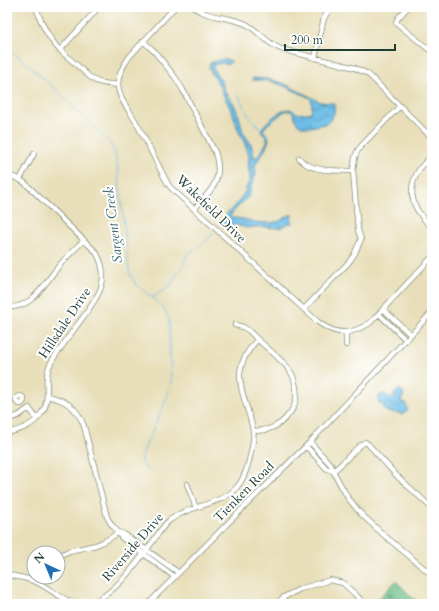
<svg xmlns="http://www.w3.org/2000/svg" width="439" height="611" font-family="Cardo,serif">
<style>
.forest{fill:url(#forest-firs);stroke:#457c5d}
.water{fill:url(#water-waves);stroke:#467e8e}
.lines{fill:none;stroke-linecap:round;stroke-linejoin:round}
.stream{stroke:#6ebee9;stroke-width:1}
.minor-casing{stroke:#848e77;stroke-width:6}
.minor{stroke:#fff;stroke-width:4.5}
.labels{text-anchor:middle;dominant-baseline:central;stroke-width:4;stroke-linejoin:round;paint-order:stroke}
.street-label{font-size:13px;fill:#1f3d34;stroke:#fff}
.water-label{font-size:14px;font-style:italic;fill:#37646a;stroke:#fff}
</style>
<defs>
<pattern id="forest-firs" width="22" height="20" patternUnits="userSpaceOnUse"><rect width="22" height="20" fill="#6bbc86"/><path d="M5 1l3.5 6h-7zM16 11l3.5 6h-7z" fill="#579a6e"/></pattern>
<pattern id="water-waves" width="16" height="10" patternUnits="userSpaceOnUse"><rect width="16" height="10" fill="#6ebee9"/><path d="M0 5q4-4 8 0t8 0" fill="none" stroke="#5a9cbe"/></pattern>
</defs>
<rect width="100%" height="100%" fill="#fff"/>
<filter id="ink" filterUnits="userSpaceOnUse"><feTurbulence type="fractalNoise" baseFrequency=".025" numOctaves="2"/><feDisplacementMap in="SourceGraphic" scale="8" xChannelSelector="R" yChannelSelector="G"/><feConvolveMatrix kernelMatrix="1 2 1 2 8 2 1 2 1" color-interpolation-filters="sRGB"/></filter>
<filter id="wash" filterUnits="userSpaceOnUse"><feTurbulence type="fractalNoise" baseFrequency=".012" numOctaves="4" result="noise"/><feDisplacementMap in="SourceGraphic" scale="16" xChannelSelector="R" yChannelSelector="G"/><feGaussianBlur stdDeviation="0.9" result="paint"/><feColorMatrix in="noise" values="0 0 0 0 0 0 0 0 0 0 0 0 0 0 0 0 0 1.4 0 .05"/><feComposite in="paint" operator="in"/></filter>
<g filter="url(#wash)">
<rect width="100%" height="100%" fill="#e8dfba"/>
<path class="forest" d="M396 581 419 604H382L379 598Z"/>
<path class="water" d="M223 59 232 61 228 64 227 65 224 63 216 64 213 67 214 70 221 81 226 93 234 104 239 116 243 132 251 144 255 159C258 155 268 144 267 139 266 136 262 133 261 130 263 124 281 109 289 109 293 109 294 112 297 113 301 114 307 113 311 112L312 107 311 99 310 98 282 85 268 81 252 80 253 78 268 79 283 83 315 99 320 102 333 103C337 109 333 119 327 123 323 125 309 128 304 127 301 126 298 124 296 122 294 115 295 110 285 111L268 124 263 130 268 135 269 140 266 148 255 165 256 175 253 180 249 196 233 212 230 216 234 218 244 219 254 222 271 223 280 221 289 215H293L291 216 293 224 290 223 279 228 257 227 247 228 235 225H231L227 222 222 225 221 224V220L239 201 245 192 250 178 248 165 249 156 244 142 238 130 233 114 222 92 220 86 211 73 209 66 210 63Z
M400 389 403 392 404 396 401 400 403 403 405 402 407 404 406 405 408 410 402 415C394 409 389 417 383 408L384 405 379 403 378 400 380 395 384 394 392 399 394 397V394L397 391Z"/>
<g class="lines">
<path class="stream" d="M7 47 51 85 110 143 115 153 118 170 129 271C131 276 133 281 137 285 148 296 167 304 169 322L171 385 163 407 141 457V463L147 470
M238 95 248 115 261 129
M153 297 164 290 171 284 178 272 182 268 188 253 192 250 199 247 214 233"/>
</g>
</g>
<g filter="url(#ink)">
<g class="lines">
<g class="minor-casing">
<path id="minor" d="M36 7C40 20 47 35 56 46 63 54 72 60 79 67 84 72 90 78 96 81 103 84 111 84 118 85
M175 7 130 56C124 64 118 73 118 84 118 97 127 107 133 117 146 139 156 162 168 184L171 188 318 322C337 336 350 335 370 323L432 257
M193 7C210 19 229 16 246 24 259 31 267 44 281 49L355 68 368 74 432 138
M408 7 398 18 396 22 399 25 432 52
M143 41 154 51 175 77 183 90 215 152C224 180 212 190 194 209
M60 50 99 7
M315 58 324 18 331 7
M432 156C426 161 420 167 416 175 406 196 416 213 432 227
M299 158C301 160 303 163 306 164 319 172 338 170 353 171
M7 175C14 176 19 179 25 183L96 252C111 278 100 294 84 316 76 327 68 337 61 348 56 354 52 360 49 367 43 382 52 400 41 414 31 427 22 429 7 433
M20 179 34 154
M7 307C33 309 44 284 58 267 66 257 75 249 84 240
M304 309 349 262 354 255 361 239 358 230 353 171 355 157 358 150 363 144 400 106
M383 309 411 335
M379 314 406 340
M235 325 243 327 248 330C256 338 265 346 273 353 279 359 286 364 290 371 294 376 295 382 296 388 299 406 286 423 269 429 264 430 259 431 254 431
M346 332V345
M16 400a4 4 0 1 1 8 0a4 4 0 1 1-8 0Z
M47 396C66 400 77 407 84 426L107 517 111 524 118 532 112 537 103 542 96 545 69 551 58 556
M7 419 18 416 29 408 37 419
M310 442 331 465 333 471 348 498 361 514 385 536 432 575
M306 446 327 469 333 471
M333 471C345 463 353 449 365 442L368 444 397 476 432 508
M187 484 196 508
M9 575C18 577 28 578 36 582 54 590 66 606 88 603 111 599 138 562 151 544 157 536 162 526 170 520 188 505 223 505 237 487 246 477 251 454 253 441 255 433 252 426 250 418 240 384 231 369 257 340
M175 577 122 538 118 532 124 534 179 573
M148 604 223 528 310 442 432 312
M276 604 284 597 300 589 330 580 343 583 357 596 364 604"/>
</g>
<use href="#minor" class="minor"/>
</g>
</g>
<g class="labels">
<g class="street-label">
<text transform="translate(211 209) rotate(44)">Wakefield Drive</text>
<text transform="translate(65 323) rotate(-56)">Hillsdale Drive</text>
<text transform="translate(244 492) rotate(-45)">Tienken Road</text>
<text transform="translate(133 547) rotate(-49)">Riverside Drive</text>
</g>
<g class="water-label">
<text transform="translate(113 225) rotate(-97)">Sargent Creek</text>
</g>
</g>
<rect width="439" height="611" fill="none" stroke="#fff" stroke-width="24"/>
<g transform="translate(46 565) rotate(316)"><circle r="19" fill="#ffffff" stroke="#a5b1ae"/>
<path d="M0-3L7 15L0 10L-7 15Z" fill="#1f6fb2"/>
<text y="-6" font-size="11" font-weight="bold" text-anchor="middle" fill="#1f3d34">N</text>
</g>
<path d="M285 44v6h110v-6" fill="none" stroke="#1f3d34" stroke-width="2"/>
<text x="291" y="44" font-size="12" fill="#1f3d34" stroke="#ffffff" stroke-width="3" paint-order="stroke">200 m</text>
</svg>
